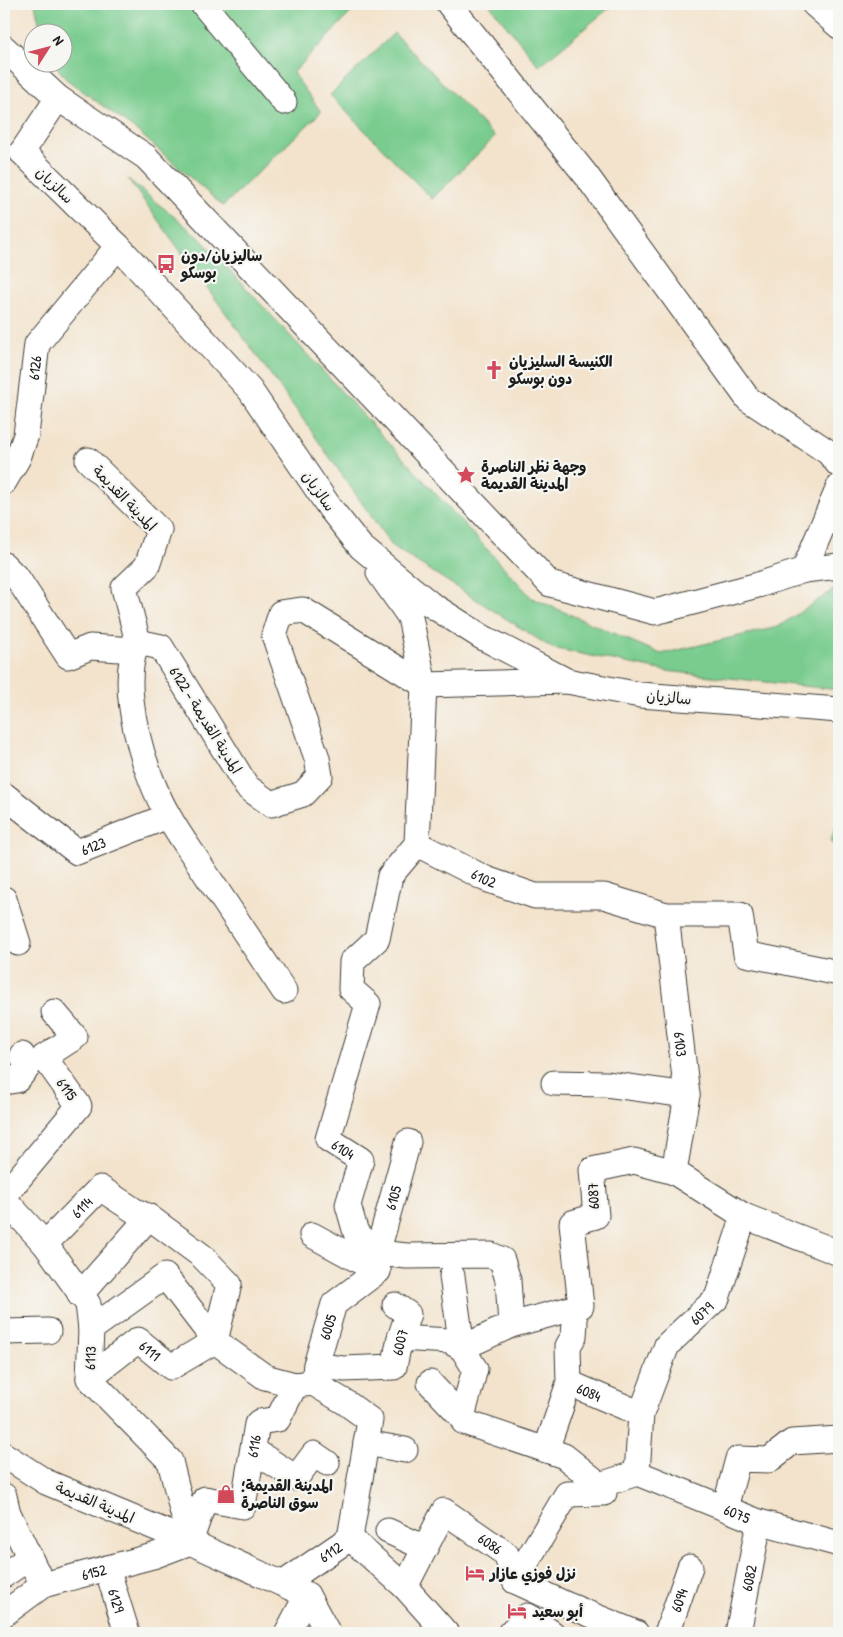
<svg xmlns="http://www.w3.org/2000/svg" width="843" height="1637" font-family="'Patrick Hand','Playpen Sans Arabic',sans-serif">
<style>
.green{fill:#79cc8e;stroke:#4a7455}
.lines{fill:none;stroke-linecap:round;stroke-linejoin:round}
.minor-casing{stroke:#3c3a36;stroke-width:27}
.minor{stroke:#fff;stroke-width:25}
.labels{text-anchor:middle;dominant-baseline:central;stroke-width:4.5;stroke-linejoin:round;paint-order:stroke}
.street-label{font-size:15px;fill:#1c1c1c;stroke:#f6f6f2}
.poi-label{font-size:15px;font-weight:bold;fill:#1c1c1c;stroke:#f6f6f2;text-anchor:start}
</style>
<rect width="100%" height="100%" fill="#f6f6f2"/>
<filter id="ink" filterUnits="userSpaceOnUse"><feTurbulence type="fractalNoise" baseFrequency=".02" numOctaves="2"/><feDisplacementMap in="SourceGraphic" scale="10" xChannelSelector="R" yChannelSelector="G"/><feConvolveMatrix kernelMatrix="1 2 1 2 8 2 1 2 1" color-interpolation-filters="sRGB"/></filter>
<filter id="wash" filterUnits="userSpaceOnUse"><feTurbulence type="fractalNoise" baseFrequency=".0096" numOctaves="4" result="noise"/><feDisplacementMap in="SourceGraphic" scale="20" xChannelSelector="R" yChannelSelector="G"/><feGaussianBlur stdDeviation="1.12" result="paint"/><feColorMatrix in="noise" values="0 0 0 0 0 0 0 0 0 0 0 0 0 0 0 0 0 1.4 0 .05"/><feComposite in="paint" operator="in"/></filter>
<g filter="url(#wash)">
<rect width="100%" height="100%" fill="#f3e3cc"/>
<path class="green" d="M35 4H359L293 73 321 112 223 206 137 131 66 79 54 63 62 62V32H41Z
M489 4H614L539 66Z
M394 33 495 137 432 199 330 95Z
M128 179 199 237 532 598 661 654 778 627 839 586V690L666 671 552 648 392 546 300 415Z
M839 820V849L830 841Z"/>
</g>
<g filter="url(#ink)">
<g class="lines">
<g class="minor-casing">
<g id="minor">
<path d="M203 4 284 102"/>
<path d="M449 4 586 175 748 399 828 452 839 465"/>
<path d="M814 4 839 26"/>
<path d="M4 48 58 98 146 157 550 584 655 612 758 585 804 570 839 487"/>
<path d="M22 152 118 246 250 390 330 508 361 547 430 604 482 637 567 681 640 695 839 710"/>
<path d="M22 152 58 98"/>
<path d="M88 460 159 530 147 566 124 588 138 642"/>
<path id="s1" d="M4 482 18 458 26 435 37 344 118 246"/>
<path d="M4 565 18 579 68 656 90 647 134 650"/>
<path d="M804 570 839 566"/>
<path d="M379 573 410 617 424 685 417 844"/>
<path id="s2" d="M4 795 77 852 168 816"/>
<path id="s3" d="M417 844 390 876 377 939 352 962 351 989 368 1004 328 1139 361 1160 348 1205 356 1233 377 1253 407 1256 491 1255 502 1260 508 1280 511 1325"/>
<path id="s4" d="M417 844 486 879 535 896H604L666 915H740L746 954 834 972"/>
<path d="M4 899 18 943"/>
<path id="s5" d="M666 915 687 1095 674 1172"/>
<path d="M284 991C258 952 232 913 206 874 194 855 180 837 169 817 145 777 116 686 138 642L161 647 247 787 271 804 303 794 320 776 317 758 274 635 281 613 303 610 424 685 567 681"/>
<path d="M4 1082 17 1080 28 1067 22 1055"/>
<path d="M554 1083 606 1084 687 1095"/>
<path d="M4 1196 79 1106 44 1057 75 1037 54 1012"/>
<path d="M4 1199 45 1244 88 1304 91 1329 89 1378 170 1461 190 1542"/>
<path d="M312 1235 378 1271"/>
<path id="s6" d="M45 1244 100 1188 135 1211 149 1217 202 1256 229 1284 215 1341"/>
<path id="s7" d="M376 1266 375 1261 408 1142"/>
<path d="M452 1276 462 1348 475 1369 462 1417"/>
<path d="M80 1295 149 1217"/>
<path d="M91 1329 165 1276 215 1341 265 1377 295 1385 313 1383"/>
<path d="M4 1332 48 1331"/>
<path d="M400 1338 449 1341 462 1348 511 1325 581 1306 572 1223 596 1216 592 1170 634 1161 674 1172 744 1216"/>
<path id="s8" d="M316 1365 344 1369 394 1367 400 1338 408 1314 395 1305"/>
<path id="s9" d="M89 1378 138 1340 171 1367 215 1341"/>
<path id="s10" d="M314 1381 316 1365 334 1304 378 1271"/>
<path d="M313 1383 345 1402 370 1420 350 1538"/>
<path d="M430 1383 462 1417 464 1422 564 1456 600 1485"/>
<path id="s11" d="M569 1383 641 1414"/>
<path d="M366 1443 405 1450"/>
<path d="M253 1450 296 1478 314 1454 327 1463"/>
<path d="M546 1450 569 1383 568 1346 574 1336 575 1323"/>
<path d="M4 1455 46 1482 190 1542 307 1595 328 1633"/>
<path id="s12" d="M637 1473 641 1414 667 1345 717 1298 744 1216 839 1253"/>
<path id="s13" d="M637 1473 759 1522 839 1544"/>
<path d="M4 1496 8 1513 43 1585"/>
<path d="M725 1508 738 1459 769 1460 792 1442 839 1439"/>
<path d="M388 1531 425 1548"/>
<path d="M350 1538 405 1587 446 1633"/>
<path id="s14" d="M190 1542 205 1499 243 1506 257 1424 259 1422 278 1419 295 1385"/>
<path id="s15" d="M107 1568 127 1633"/>
<path d="M4 1575 30 1557"/>
<path d="M515 1581 565 1604 636 1633"/>
<path id="s16" d="M284 1583 350 1538"/>
<path id="s17" d="M405 1587 444 1511 506 1554 515 1581 567 1494 604 1493 600 1485 637 1473"/>
<path id="s18" d="M4 1614 43 1585 153 1556 190 1542"/>
<path d="M287 1633 307 1595"/>
<path d="M510 1633 527 1616 552 1633"/>
<path id="s19" d="M667 1633 690 1567"/>
<path id="s20" d="M738 1633 759 1522"/>
</g>
</g>
<use href="#minor" class="minor"/>
</g>
</g>
<defs>
<g id="bus-bare" transform="scale(1.5)"><path d="M-5-6H5V4H4V6H2V4H-2V6H-4V4H-5ZM-3.5-4V0h7V-4ZM-3.5 1.2v1.5H-2V1.2ZM2 1.2v1.5H3.5V1.2Z" fill="#d1495b" stroke="#f6f6f2" stroke-width="2.5" paint-order="stroke"/></g>
<g id="church-bare" transform="scale(1.5)"><path d="M-1.2-6h2.4v3.5h3.3v2.4h-3.3V6h-2.4V-.1h-3.3v-2.4h3.3Z" fill="#d1495b" stroke="#f6f6f2" stroke-width="2.5" paint-order="stroke"/></g>
<g id="sight-bare" transform="scale(1.5)"><path d="M0-6L1.8-2.2L6-1.7L2.9 1.2L3.7 5.4L0 3.3L-3.7 5.4L-2.9 1.2L-6-1.7L-1.8-2.2Z" fill="#d1495b" stroke="#f6f6f2" stroke-width="2.5" paint-order="stroke"/></g>
<g id="shop-bare" transform="scale(1.5)"><path d="M-5-2.5h2.3a2.7 3.5 0 0 1 5.4 0H5L5.5 6h-11ZM-1.5-2.5h3a1.5 2.3 0 0 0-3 0Z" fill="#d1495b" stroke="#f6f6f2" stroke-width="2.5" paint-order="stroke"/></g>
<g id="hotel-bare" transform="scale(1.5)"><path d="M-6-4.5h1.5V1H6V5H4.5V3h-9V5H-6ZM-4 0a1.8 1.8 0 1 1 3.6 0ZM.5 0V-2.5h3Q6-2.5 6 0Z" fill="#d1495b" stroke="#f6f6f2" stroke-width="2.5" paint-order="stroke"/></g>
</defs>
<g fill-rule="evenodd">
<use href="#bus-bare" x="166" y="264"/>
<use href="#church-bare" x="494" y="370"/>
<use href="#sight-bare" x="466" y="475"/>
<use href="#shop-bare" x="226" y="1494"/>
<use href="#hotel-bare" x="475" y="1573"/>
<use href="#hotel-bare" x="517" y="1611"/>
</g>
<g class="labels">
<g class="street-label">
<text transform="translate(55 185) rotate(44)">سالزيان</text>
<text stroke="none"><textPath href="#s1" startOffset="120">6126</textPath></text>
<text transform="translate(319 491) rotate(55)">سالزيان</text>
<text transform="translate(125 498) rotate(46)">المدينة القديمة</text>
<text transform="translate(669 697) rotate(5)">سالزيان</text>
<text transform="translate(206 720) rotate(58)">المدينة القديمة - 6122</text>
<text stroke="none"><textPath href="#s2" startOffset="110">6123</textPath></text>
<text stroke="none"><textPath href="#s4" startOffset="75">6102</textPath></text>
<text stroke="none"><textPath href="#s5" startOffset="130">6103</textPath></text>
<text transform="translate(67 1089) rotate(54)">6115</text>
<text stroke="none"><textPath href="#s3" startOffset="349">6104</textPath></text>
<text transform="translate(593 1196) rotate(-92)">6087</text>
<text stroke="none"><textPath href="#s7" startOffset="71">6105</textPath></text>
<text stroke="none"><textPath href="#s6" startOffset="52">6114</textPath></text>
<text stroke="none"><textPath href="#s12" startOffset="180">6079</textPath></text>
<text stroke="none"><textPath href="#s10" startOffset="56">6005</textPath></text>
<text stroke="none"><textPath href="#s8" startOffset="104">6007</textPath></text>
<text stroke="none"><textPath href="#s9" startOffset="78">6111</textPath></text>
<text transform="translate(90 1358) rotate(-88)">6113</text>
<text stroke="none"><textPath href="#s11" startOffset="22">6084</textPath></text>
<text stroke="none"><textPath href="#s14" startOffset="145">6116</textPath></text>
<text transform="translate(95 1502) rotate(23)">المدينة القديمة</text>
<text stroke="none"><textPath href="#s13" startOffset="108">6075</textPath></text>
<text stroke="none"><textPath href="#s17" startOffset="142">6086</textPath></text>
<text stroke="none"><textPath href="#s16" startOffset="56">6112</textPath></text>
<text stroke="none"><textPath href="#s18" startOffset="101">6152</textPath></text>
<text stroke="none"><textPath href="#s20" startOffset="56">6082</textPath></text>
<text stroke="none"><textPath href="#s19" startOffset="35">6094</textPath></text>
<text stroke="none"><textPath href="#s15" startOffset="34">6129</textPath></text>
</g>
<g class="poi-label">
<text x="181" y="255">ساليزيان/دون<tspan x="181" dy="17">بوسكو</tspan></text>
<text x="509" y="361">الكنيسة السليزيان<tspan x="509" dy="17">دون بوسكو</tspan></text>
<text x="481" y="466">وجهة نظر الناصرة<tspan x="481" dy="17">المدينة القديمة</tspan></text>
<text x="241" y="1485">المدينة القديمة؛<tspan x="241" dy="17">سوق الناصرة</tspan></text>
<text x="490" y="1573">نزل فوزي عازار</text>
<text x="532" y="1611">أبو سعيد</text>
</g>
</g>
<rect width="843" height="1637" fill="none" stroke="#f6f6f2" stroke-width="20"/>
<g transform="translate(48 48) rotate(54)"><circle r="24" fill="#f6f6f2" stroke="#9f9f9c"/>
<path d="M0-4L9 19L0 12L-9 19Z" fill="#d1495b"/>
<text y="-8" font-size="14" font-weight="bold" text-anchor="middle" fill="#1c1c1c">N</text>
</g>
</svg>
